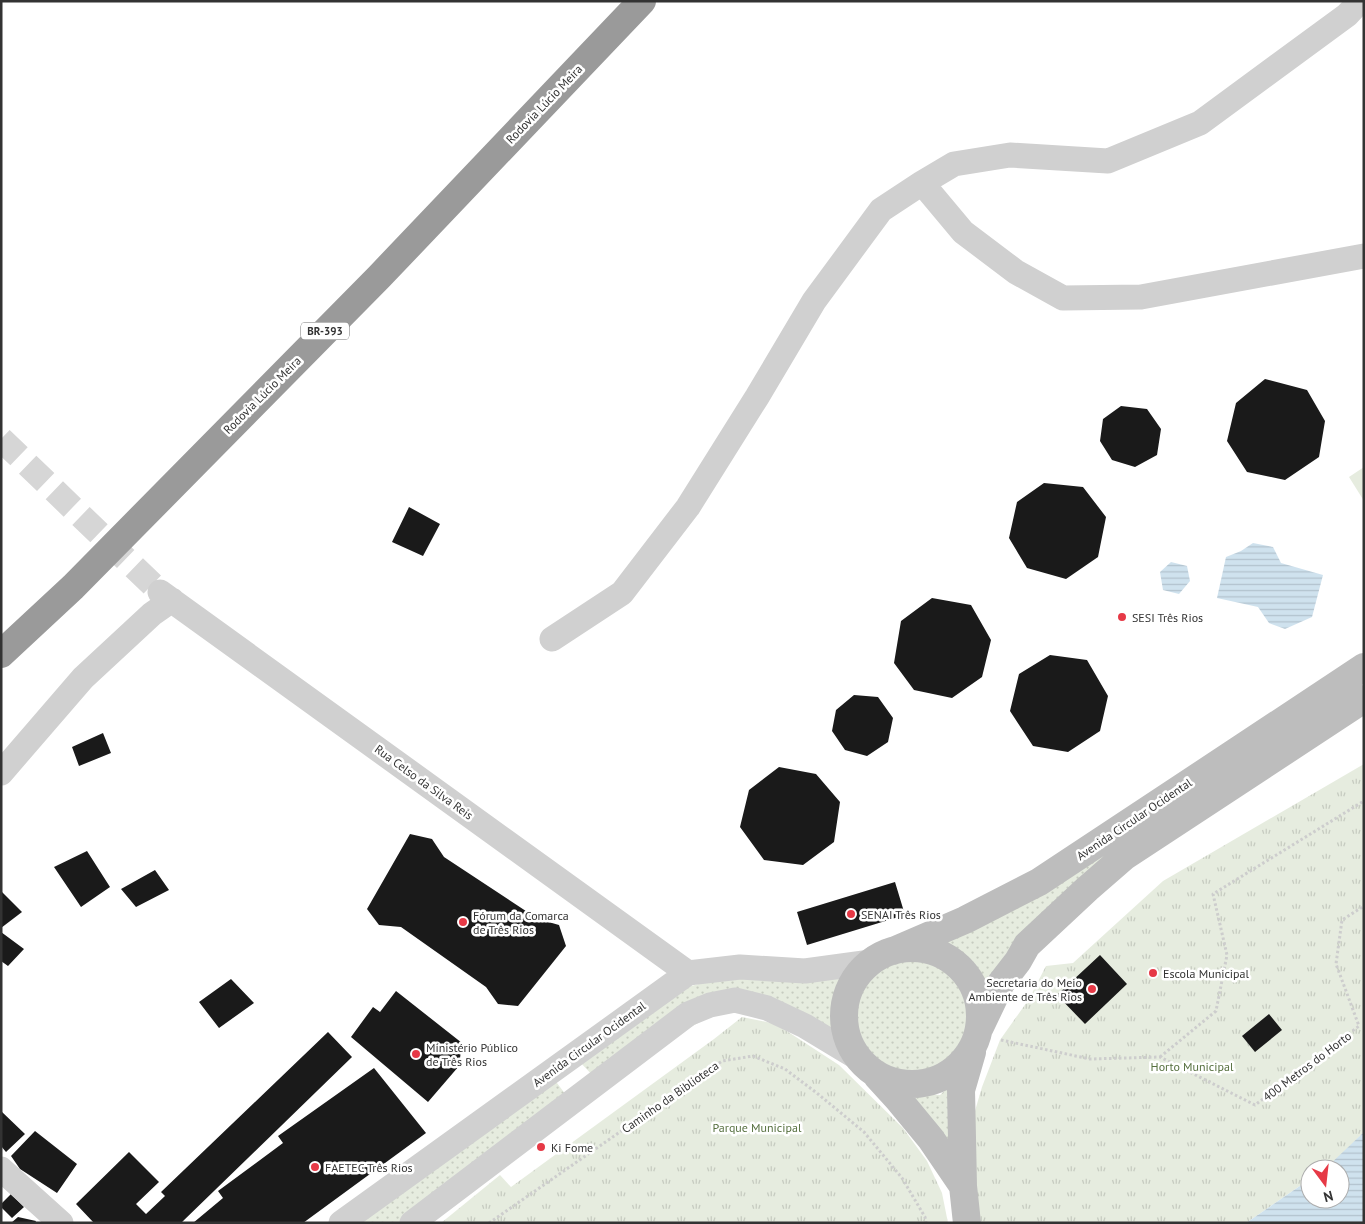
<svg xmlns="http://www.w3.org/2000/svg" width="1365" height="1224" font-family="'PT Sans',sans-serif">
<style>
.grass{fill:url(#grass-dots)}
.park{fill:url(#park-tufts)}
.pitch{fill:#e6ecdf}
.water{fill:url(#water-rules)}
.building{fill:#1a1a1a}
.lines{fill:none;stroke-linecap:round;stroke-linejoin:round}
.street-tunnel{stroke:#d6d6d6;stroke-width:25;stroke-dasharray:25 12;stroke-linecap:butt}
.path{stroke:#cdcdcd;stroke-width:3;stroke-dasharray:2.5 2.5;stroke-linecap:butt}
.street{stroke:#d0d0d0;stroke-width:25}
.secondary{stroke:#bdbdbd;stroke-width:28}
.highway{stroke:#9a9a9a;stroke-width:28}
.poi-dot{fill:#e63946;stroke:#fff;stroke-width:2}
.labels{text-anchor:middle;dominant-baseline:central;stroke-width:5;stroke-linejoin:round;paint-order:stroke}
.shield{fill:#fff;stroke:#707070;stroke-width:1}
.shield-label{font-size:11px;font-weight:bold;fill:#333}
.street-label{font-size:12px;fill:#333;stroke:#fff}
.poi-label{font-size:12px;fill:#333;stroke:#fff;text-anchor:start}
.park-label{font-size:12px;fill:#56703f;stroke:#fff}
</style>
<defs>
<pattern id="grass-dots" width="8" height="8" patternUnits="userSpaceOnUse" patternTransform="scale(1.25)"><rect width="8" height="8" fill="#e6ecdf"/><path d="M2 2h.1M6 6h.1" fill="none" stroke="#c6cbc0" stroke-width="1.8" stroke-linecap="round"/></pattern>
<pattern id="park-tufts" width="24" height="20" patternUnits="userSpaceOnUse" patternTransform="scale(1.25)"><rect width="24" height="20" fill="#e6ecdf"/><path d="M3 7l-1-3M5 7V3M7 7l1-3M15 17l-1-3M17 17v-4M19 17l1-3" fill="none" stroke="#c6cbc0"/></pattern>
<pattern id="water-rules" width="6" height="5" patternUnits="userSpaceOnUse" patternTransform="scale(1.25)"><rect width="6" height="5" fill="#cfe2ee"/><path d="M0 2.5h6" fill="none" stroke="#b2c2cd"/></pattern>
</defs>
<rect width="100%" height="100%" fill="#fff"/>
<path class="grass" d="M1333 704 1173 823 983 995 976 976 963 960 946 950 927 946Z
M851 1017a59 59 0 1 1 118 0a59 59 0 1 1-118 0Z
M855 968 836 1007 838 1039 744 997 597 1080 578 1060 691 986 722 978Z
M963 1073 957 1169 895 1091 940 1095Z
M551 1075 569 1099 407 1223H348Z"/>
<path class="park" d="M1364 764V1132L1329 1167 1325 1169H1310V1179L1246 1223H979L972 1121 982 1087 1000 1040 1029 999 1046 966 1073 963 1163 881Z
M742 1017 776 1024 839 1065 903 1128 927 1161 942 1193 948 1223H441L500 1175 511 1187 714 1039Z"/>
<path class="pitch" d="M1364 467V501L1349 477Z"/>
<path class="water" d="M1253 543 1273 547 1281 563 1323 575 1312 617 1285 629 1269 623 1258 607 1217 598 1226 557 1241 551Z
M1171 562 1187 566 1190 581 1179 594 1163 590 1160 572Z
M1364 1132V1223H1246L1310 1179V1199H1340V1169H1325Z"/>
<path class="building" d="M1265 379 1307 390 1325 421 1319 457 1285 480 1247 472 1227 441 1236 403Z
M1121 406 1147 409 1161 429 1157 455 1135 467 1112 460 1100 441 1103 419Z
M1044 483 1083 487 1106 517 1098 557 1066 579 1027 568 1009 538 1017 502Z
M409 507 440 524 423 556 392 542Z
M932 598 971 605 991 640 982 677 952 698 914 690 894 663 901 621Z
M1050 655 1087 660 1108 696 1100 731 1068 752 1033 746 1010 711 1019 674Z
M854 695 878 697 893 718 888 742 867 756 845 750 832 731 836 710Z
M103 733 111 753 79 766 72 747Z
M779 767 816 774 840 802 834 842 803 865 764 860 740 827 749 790Z
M410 834 432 839 444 857 538 919 559 925 566 946 518 1006 498 1004 486 987 401 927 379 925 367 909Z
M87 851 110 887 81 907 54 867Z
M155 870 169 890 136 907 121 889Z
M895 882 905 915 807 945 797 912Z
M1 891 22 912 1 928Z
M1 932 24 949 8 966 1 961Z
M1100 955 1127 984 1085 1024 1057 995Z
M231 979 254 1003 219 1028 199 1002Z
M396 991 462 1043 459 1066 428 1102 351 1037 373 1007 380 1012Z
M1269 1014 1282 1030 1255 1052 1242 1036Z
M328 1032 352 1057 181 1223H94L76 1204 129 1152 159 1182 136 1204 146 1214 165 1196 161 1192Z
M374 1068 426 1133 303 1223H193L223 1198 218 1191 283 1143 278 1136Z
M1 1111 25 1134 6 1152 1 1146Z
M35 1131 77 1164 57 1193 20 1169 11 1156Z
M11 1194 24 1207 12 1218 1 1207V1204Z
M18 1217 36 1221 35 1223H11Z"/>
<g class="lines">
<path class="street-tunnel" d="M1 439 160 592"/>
<path class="path" d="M1001 1040 1090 1059 1160 1057 1255 1105 1359 1026 1336 964 1342 920 1364 906
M1160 1057 1216 1011 1227 955 1213 894 1364 801
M489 1223 722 1061 753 1056 785 1069 818 1094 864 1132 902 1178 925 1217 926 1223"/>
<path class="street" d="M1360 1 1347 15 1200 123 1108 161 1010 155 954 164 922 183 963 232 1016 272 1063 298 1141 297 1364 256
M160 592 688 973
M552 639 622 593 688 507 757 397 814 301 881 210 922 183
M1 773 83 678 152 614 172 600
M1 1169 61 1223
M341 1223 688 973 740 967 805 971 871 962
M412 1223 688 1014 710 1005 735 1000 767 1008 805 1026 858 1058"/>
<path class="secondary" d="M844 1016a68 68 0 1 1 136 0a68 68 0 1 1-136 0Z
M893 951 965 920 1039 882 1364 667
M980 1027 1001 983 1018 961 1027 945 1087 889 1125 856 1364 699
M877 1076 898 1099 931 1139 963 1186
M967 1223 963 1186 961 1090 972 1052"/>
<path class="highway" d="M1 654 73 587 379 277 642 1"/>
</g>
<g class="poi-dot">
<circle cx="1122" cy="617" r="5"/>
<circle cx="851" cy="914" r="5"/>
<circle cx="463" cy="922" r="5"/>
<circle cx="1153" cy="973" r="5"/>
<circle cx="1092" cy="989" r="5"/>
<circle cx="416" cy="1054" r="5"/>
<circle cx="541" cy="1147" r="5"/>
<circle cx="315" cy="1167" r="5"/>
</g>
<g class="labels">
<rect class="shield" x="301" y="322.5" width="48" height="17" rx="4"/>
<g class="shield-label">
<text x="325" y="331">BR-393</text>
</g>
<g class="street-label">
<text transform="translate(544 104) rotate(-46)">Rodovia Lúcio Meira</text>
<text transform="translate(262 395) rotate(-45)">Rodovia Lúcio Meira</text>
<text transform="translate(424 782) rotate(36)">Rua Celso da Silva Reis</text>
<text transform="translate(1134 819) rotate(-34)">Avenida Circular Ocidental</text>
<text transform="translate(589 1044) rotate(-36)">Avenida Circular Ocidental</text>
<text transform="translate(1307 1066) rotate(-37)">400 Metros do Horto</text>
<text transform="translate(670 1097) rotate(-35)">Caminho da Biblioteca</text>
</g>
<g class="poi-label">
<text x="1132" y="617">SESI Três Rios</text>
<text x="861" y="914">SENAI Três Rios</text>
<text x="473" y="915">Fórum da Comarca<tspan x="473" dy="14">de Três Rios</tspan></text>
<text x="1163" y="973">Escola Municipal</text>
<text x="1082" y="982" text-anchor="end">Secretaria do Meio<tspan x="1082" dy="14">Ambiente de Três Rios</tspan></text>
<text x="426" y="1047">Ministério Público<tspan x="426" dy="14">de Três Rios</tspan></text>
<text x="551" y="1147">Ki Fome</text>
<text x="325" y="1167">FAETEC Três Rios</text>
</g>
<g class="park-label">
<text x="1192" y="1066">Horto Municipal</text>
<text x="757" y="1127">Parque Municipal</text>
</g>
</g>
<rect width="1365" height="1224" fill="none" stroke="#333333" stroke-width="5"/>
<g transform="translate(1325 1184) rotate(165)"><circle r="24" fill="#ffffff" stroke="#adadad"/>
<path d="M0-4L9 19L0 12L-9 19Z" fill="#e63946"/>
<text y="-8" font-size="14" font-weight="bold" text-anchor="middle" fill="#333333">N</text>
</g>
</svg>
